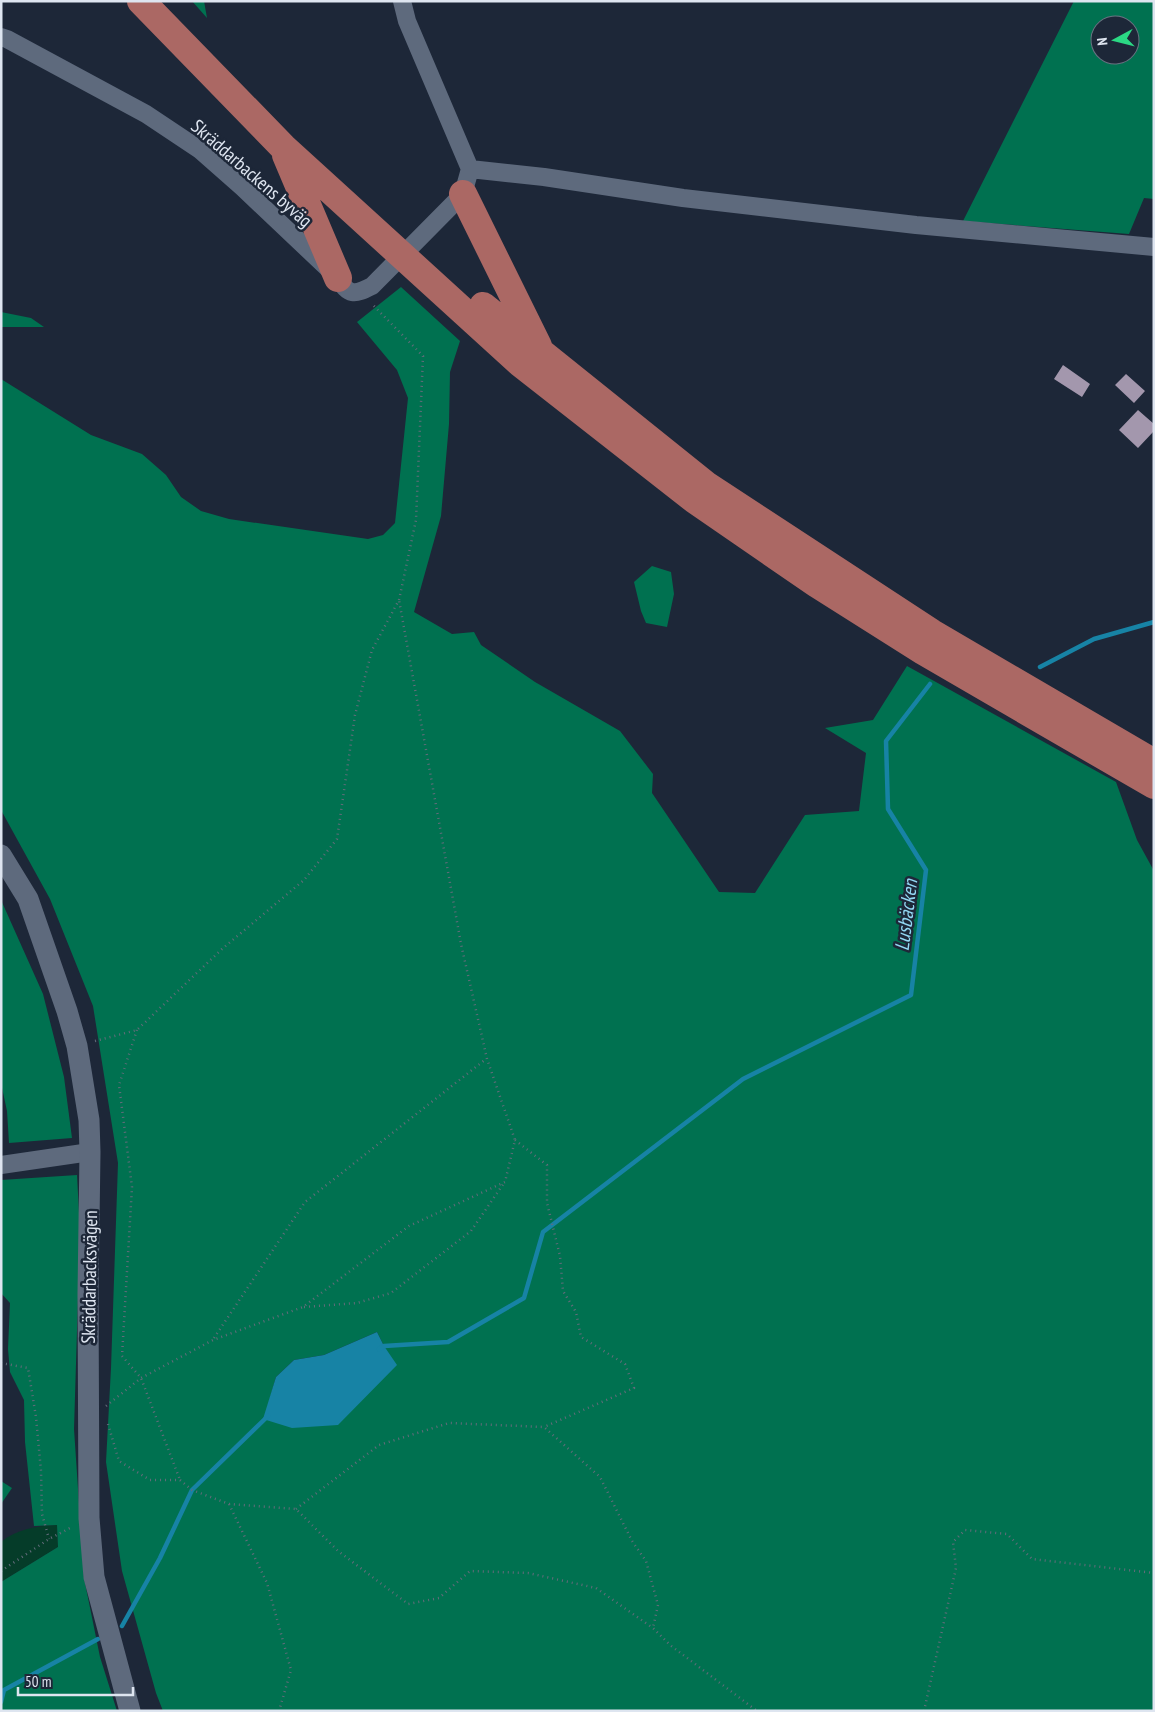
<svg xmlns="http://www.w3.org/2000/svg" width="1155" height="1712" font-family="'PT Sans Narrow',sans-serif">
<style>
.green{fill:#053c29}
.forest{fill:#007150;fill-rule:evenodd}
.water{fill:#1783a5}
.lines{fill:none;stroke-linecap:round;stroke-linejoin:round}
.stream{stroke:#1783a5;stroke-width:4.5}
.building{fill:#a397ad}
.path{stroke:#636c7b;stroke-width:2.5;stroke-dasharray:1 4;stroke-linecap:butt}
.minor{stroke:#5e6a7d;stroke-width:18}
.tertiary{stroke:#5e6a7d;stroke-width:21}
.trunk{stroke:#ab6864;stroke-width:28}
.labels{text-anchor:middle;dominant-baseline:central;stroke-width:5;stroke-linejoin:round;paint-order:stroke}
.street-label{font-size:19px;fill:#dee5f0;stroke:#1d2738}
.water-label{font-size:20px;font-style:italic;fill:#92d7f3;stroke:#1d2738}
</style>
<rect width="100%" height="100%" fill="#1d2738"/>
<path class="green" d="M57 1525 58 1547 1 1582V1542C17 1529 36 1526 57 1525Z"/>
<path class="forest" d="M192 1H204L207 18Z
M1074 1H1154V199L1144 198 1129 234 963 221ZM1100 25H1130V55H1100Z
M401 287 460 341 450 372 449 424 441 516 414 612 452 634 474 632 481 645 535 682 620 731 653 774 652 793 719 892 755 893 805 815 859 811 866 753 825 728 873 720 907 666 1116 782 1137 840 1154 871V1711H163L156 1693 122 1571 106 1462 111 1368 118 1163 93 1006 50 899 1 810V379L91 435 142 454 166 475 181 497 201 511 229 519 368 539 383 535 395 523 408 398 397 370 357 322ZM377 1332 384 1346 264 1419 276 1377 294 1360 324 1355Z
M1 312 31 318 44 327H1Z
M652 566 671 572 674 594 667 627 646 623 641 611 634 582Z
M1 900 43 994 64 1077 72 1138 9 1143 7 1111 1 1083Z
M77 1175 80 1232 74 1429 84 1578 100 1657 117 1711H1V1582L58 1547 57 1525 34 1526 25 1442 24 1400 10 1372 8 1349 10 1303 1 1293V1180Z
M1 1481 12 1488 1 1504Z"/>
<path class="water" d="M377 1332 384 1346 397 1365 338 1425 292 1428 263 1419 276 1377 294 1360 324 1355Z"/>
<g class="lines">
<path class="stream" d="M1040 667 1094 639 1154 622
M379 1349 384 1346 448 1342 524 1298 543 1232 743 1079 911 995 926 870 888 809 886 741 930 684
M122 1626 160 1558 192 1490 268 1416
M1 1702 4 1690 98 1639"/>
</g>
<path class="building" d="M1063 365 1090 384 1082 397 1054 379Z
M1126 374 1145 391 1134 403 1115 385Z
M1138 410 1154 424V431L1138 448 1119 430Z"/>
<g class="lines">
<path class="path" d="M137 1030 119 1085 132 1187 122 1356 141 1378 180 1480
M95 1041 137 1030 222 949 304 880 337 839 355 715 372 650 399 600 416 520 423 356 372 304
M515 1140 547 1165V1203L560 1256 563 1291 576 1312 581 1337 625 1364 634 1388 544 1427
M304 1307 357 1303 391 1293 471 1231 504 1183
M214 1338 305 1202 486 1059
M1 1363 28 1368 36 1417 41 1471 42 1514 49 1539
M106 1406 141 1378 213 1340 303 1307 409 1226 505 1182 515 1140 487 1059 461 944 399 600
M108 1424 119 1461 150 1480H180L192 1490 229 1504 296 1509 338 1551 408 1604 439 1598 470 1571 528 1573 596 1588 653 1628 670 1645 757 1711
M229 1504 267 1583 291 1670 279 1711
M296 1509 379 1445 449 1423 544 1427 600 1477 632 1541 646 1561 658 1605 653 1628
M1 1571 49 1539 72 1527
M924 1711 956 1568 953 1542 965 1530 1007 1534 1032 1559 1154 1573"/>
<path class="minor" d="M1 37 7 39 146 114 200 150 242 187 338 278C349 296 354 295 372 286L463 194 470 169 407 21 402 1
M470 169 544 177 683 198 916 225 1154 247
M1 1165 90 1152"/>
<path class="tertiary" d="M1 855 28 899 67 1011 77 1046 89 1120 90 1152 88 1294 89 1518 94 1577 130 1711"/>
<path class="trunk" d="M141 1 283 147 520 363 695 500 817 584 923 651 1154 785
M286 155 338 278
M463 194 538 346
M483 306 706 485 932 633 1154 763"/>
</g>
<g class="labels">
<g class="street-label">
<text transform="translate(252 173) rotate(41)">Skräddarbackens byväg</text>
<text transform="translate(89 1277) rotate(-89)">Skräddarbacksvägen</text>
</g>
<g class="water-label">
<text transform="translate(906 915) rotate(-83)">Lusbäcken</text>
</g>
</g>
<rect width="1155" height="1712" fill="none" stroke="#dee5f0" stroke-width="5"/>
<g transform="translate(1115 40) rotate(263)"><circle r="24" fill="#1d2738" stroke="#6a7382"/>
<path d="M0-4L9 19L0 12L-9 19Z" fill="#2bd884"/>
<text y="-8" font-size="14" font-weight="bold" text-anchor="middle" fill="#dee5f0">N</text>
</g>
<path d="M18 1687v8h115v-8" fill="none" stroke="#dee5f0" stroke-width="2.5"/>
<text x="25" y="1687" font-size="15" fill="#dee5f0" stroke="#1d2738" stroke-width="4" paint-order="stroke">50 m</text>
</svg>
